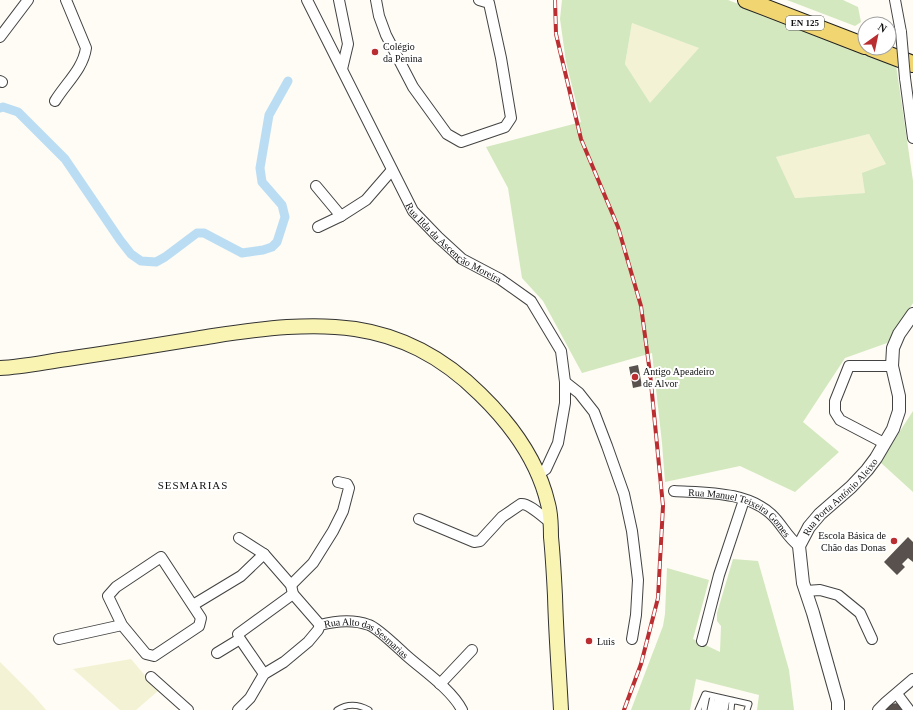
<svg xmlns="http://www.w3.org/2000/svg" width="913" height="710" font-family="Georgia,serif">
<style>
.farmland{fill:#f4f2d4}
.green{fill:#d3e8be;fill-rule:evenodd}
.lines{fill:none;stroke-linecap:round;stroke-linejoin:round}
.canal{stroke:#bbddf3;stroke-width:9}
.building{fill:#58514d}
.service-casing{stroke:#434343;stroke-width:7}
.minor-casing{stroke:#434343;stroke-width:12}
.tertiary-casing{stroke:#434343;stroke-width:14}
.secondary-casing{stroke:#323232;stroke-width:16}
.primary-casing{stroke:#212121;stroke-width:18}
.service{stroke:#fff;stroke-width:5}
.minor{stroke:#fff;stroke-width:10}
.tertiary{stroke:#fff;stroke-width:12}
.secondary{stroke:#faf4b3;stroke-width:14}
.primary{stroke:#f1d571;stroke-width:16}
.rail-casing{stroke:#ba2e32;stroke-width:4}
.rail{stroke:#fff;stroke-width:2.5;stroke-dasharray:8;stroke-linecap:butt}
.minor-bridge-casing{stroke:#434343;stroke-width:12;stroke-linecap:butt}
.minor-bridge{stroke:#fff;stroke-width:10}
.poi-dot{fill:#ba2e32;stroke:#fff;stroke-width:1.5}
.labels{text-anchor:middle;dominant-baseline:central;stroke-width:4;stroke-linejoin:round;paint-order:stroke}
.shield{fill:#fff;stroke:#585858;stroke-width:1}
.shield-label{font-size:9px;font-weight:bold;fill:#101010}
.poi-label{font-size:10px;fill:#101010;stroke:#fff;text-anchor:start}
.street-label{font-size:10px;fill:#101010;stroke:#fff}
.neighbourhood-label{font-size:11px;letter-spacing:1px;fill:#101010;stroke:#fff}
</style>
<rect width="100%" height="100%" fill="#fefcf4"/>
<path class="farmland" d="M632 23 700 48 650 104 625 64Z
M869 134 886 164 866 193 794 198 776 157Z
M131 659 158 691 136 710H120L73 669Z
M0 662 34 696 46 710H0Z"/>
<path class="green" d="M562 0H728L896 65 913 181V303L887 343 845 358 803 422 839 452 795 492 740 466 665 482 662 443 652 353 582 373 543 301 522 278 508 188 486 147 581 122 566 62 560 19ZM632 23 699 48 650 103 625 64ZM869 134 886 164 862 173 865 193 795 198 776 157Z
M787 0H843L858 7 861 22 855 26Z
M913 411V492L880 462Z
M733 559 758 561 789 670 794 710H757L759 695 696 679 690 710H631L663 626 665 614 667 568 709 580 693 639 720 652 721 626 717 621V613Z"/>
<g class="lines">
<path class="canal" d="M0 108 3 107 18 112 65 159 120 240 131 254 141 261 156 262 165 257 197 233H204L242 253 263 250 272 247 277 242 285 217 282 205 262 182 260 168 269 115 288 81"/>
</g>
<path class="building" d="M638 365 642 386 633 388 629 367Z
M908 537 913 542V562L908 558 902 564 905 567 897 575 884 562Z
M900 703 905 710H884L887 704Z"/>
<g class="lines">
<g class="service-casing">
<path id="service" d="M337 710C348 703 358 704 369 710
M698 710 705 694 749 704 747 710
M704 710 707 695
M710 710 713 696
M715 710 718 697
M720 710 722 698
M725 710 727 699
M731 710 732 700"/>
</g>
<g class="minor-casing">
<g id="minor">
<path id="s1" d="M307 0 413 211 438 237 462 259 500 279 531 301 561 351 565 382V403L558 443 546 469 537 475"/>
<path d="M339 0 348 44 342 69"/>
<path d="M376 0 379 16 386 35 413 87 447 134 461 142 505 127 511 118 501 58 489 3 479 0"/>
<path d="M895 0 901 32"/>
<path d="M0 37 28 0"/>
<path d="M905 78 913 138"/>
<path d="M0 81 2 82"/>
<path d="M55 101C66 83 83 69 86 48L66 0"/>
<path d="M316 186 341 216 366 200 392 170"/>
<path d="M318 227 341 216"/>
<path d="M565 382 579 393 594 412 607 446 624 494 632 531 638 580 636 615 632 639"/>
<path d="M884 443 840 420 835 412V401L849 366H892"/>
<path id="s2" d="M674 491C706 493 748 491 773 516 783 526 787 537 799 546"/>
<path d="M419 519 474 542 480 541 502 517 521 504C529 503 544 518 551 523"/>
<path d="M239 538 264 554"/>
<path d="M291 585 313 563 333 531 343 511 349 488 347 484 338 482"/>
<path d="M806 591 820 590 838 595 860 613 872 639"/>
<path d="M193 605 241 576 264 554 291 585 293 594 320 625"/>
<path d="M238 634 293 594"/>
<path d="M59 639 122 625 108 596 116 587 161 557 201 618 199 626 154 656 146 654 122 625"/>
<path d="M702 641 719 575 744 500"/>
<path d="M217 653 240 639 264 674"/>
<path d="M151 677 188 710"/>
<path d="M440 684 472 650"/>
<path d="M897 694 909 710"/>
<path id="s3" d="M238 710 250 698 264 674 284 662 308 642 318 630 320 625C335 621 353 619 369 625 378 628 399 649 407 656 424 671 452 690 462 710"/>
<path d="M878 710 886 702 913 679"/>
</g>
</g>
<g class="tertiary-casing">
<g id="tertiary">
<path id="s4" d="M838 710V702L813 613 803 583 799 546 809 527 820 514 851 487 867 470 876 458 893 429 899 411V396L892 366 893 348 899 334 913 314"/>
</g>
</g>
<g class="secondary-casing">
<path id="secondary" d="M0 368C22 367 45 362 67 359 116 352 164 344 213 336 317 320 399 314 480 394 511 424 538 461 548 504 551 515 551 526 551 537 553 557 554 577 555 596 556 634 559 672 561 710"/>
</g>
<g class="primary-casing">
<path id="primary" d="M746 0 865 46
M871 48 913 64"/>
</g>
<use href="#service" class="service"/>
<use href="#minor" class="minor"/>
<use href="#tertiary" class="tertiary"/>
<use href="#secondary" class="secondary"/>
<use href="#primary" class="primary"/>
<g class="rail-casing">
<path id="rail" d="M555 0 556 34 581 139 618 227 641 306 650 373 663 506 658 598 641 664 624 710"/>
</g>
<use href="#rail" class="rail"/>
<g class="minor-bridge-casing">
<path id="minor-bridge" d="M901 32 905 78"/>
</g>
<use href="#minor-bridge" class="minor-bridge"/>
</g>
<g class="poi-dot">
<circle cx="375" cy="52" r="4"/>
<circle cx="635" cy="377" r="4"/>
<circle cx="894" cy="541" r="4"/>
<circle cx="589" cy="641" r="4"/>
</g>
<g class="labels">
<rect class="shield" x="786" y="16" width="38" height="14" rx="3"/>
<g class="shield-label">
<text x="805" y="23">EN 125</text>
</g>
<g class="poi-label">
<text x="383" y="46">Colégio<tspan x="383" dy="12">da Penina</tspan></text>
<text x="643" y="371">Antigo Apeadeiro<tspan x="643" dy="12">de Alvor</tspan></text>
<text x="886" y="535" text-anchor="end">Escola Básica de<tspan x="886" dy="12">Chão das Donas</tspan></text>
<text x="597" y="641">Luis</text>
</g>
<g class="street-label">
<text stroke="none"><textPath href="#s1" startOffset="288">Rua Ilda da Ascenção Moreira</textPath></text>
<text stroke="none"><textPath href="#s4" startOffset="234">Rua Porta António Aleixo</textPath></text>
<text stroke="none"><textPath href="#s2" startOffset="72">Rua Manuel Teixeira Gomes</textPath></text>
<text stroke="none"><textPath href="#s3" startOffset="172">Rua Alto das Sesmarias</textPath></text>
</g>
<g class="neighbourhood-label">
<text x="193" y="485">SESMARIAS</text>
</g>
</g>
<g transform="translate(877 36) rotate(33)"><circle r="19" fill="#ffffff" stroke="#9f9f9f"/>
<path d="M0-3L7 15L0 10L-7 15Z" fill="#ba2e32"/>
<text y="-6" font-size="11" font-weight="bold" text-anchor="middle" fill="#101010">N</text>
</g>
</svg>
